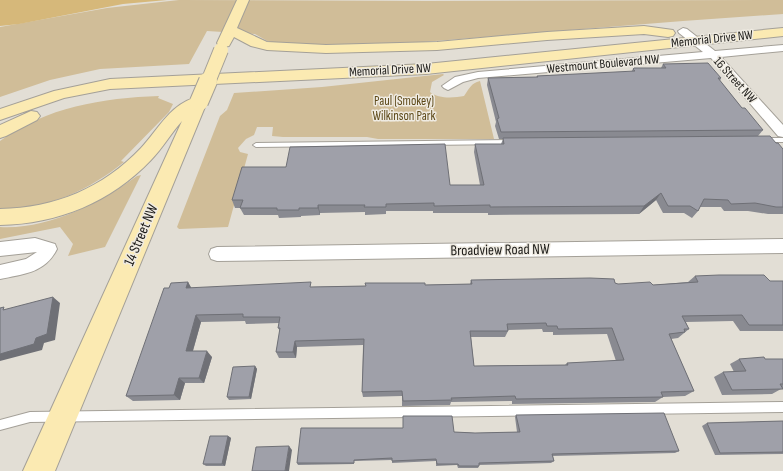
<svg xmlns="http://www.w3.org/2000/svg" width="783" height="471" font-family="'Sofia Sans Condensed',sans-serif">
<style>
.green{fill:#d0bd98}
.water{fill:#d6b87a}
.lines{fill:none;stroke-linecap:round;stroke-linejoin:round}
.lane-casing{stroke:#a4a098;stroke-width:2}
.street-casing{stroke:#a4a098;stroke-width:2}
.secondary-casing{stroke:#a4a098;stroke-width:2}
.lane{fill:#fff;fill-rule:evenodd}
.street{fill:#fff;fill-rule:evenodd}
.secondary{fill:#fbeab2;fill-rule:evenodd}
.secondary-bridge-far1-casing{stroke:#a4a098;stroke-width:16;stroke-linecap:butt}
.secondary-bridge-casing{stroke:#a4a098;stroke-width:20;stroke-linecap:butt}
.secondary-bridge-far1{stroke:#fbeab2;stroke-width:14}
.secondary-bridge{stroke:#fbeab2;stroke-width:18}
.wall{fill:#898a91;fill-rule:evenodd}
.shaded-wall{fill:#6f7076}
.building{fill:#9fa0a9;stroke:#6f7076;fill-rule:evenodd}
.labels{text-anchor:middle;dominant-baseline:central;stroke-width:3;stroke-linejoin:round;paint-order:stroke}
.far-street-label{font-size:13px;fill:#1c1b18;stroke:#efebe2}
.far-park-label{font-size:13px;fill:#5d4919;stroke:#efebe2}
.street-label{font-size:15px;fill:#1c1b18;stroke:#efebe2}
</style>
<rect width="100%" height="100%" fill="#e2ded5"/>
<path class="green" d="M179 0 427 1 783 0V14L683 21 410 43 316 45 269 42 255 34 207 31 189 64 100 69 50 80 0 97V27L107 8Z
M443 74 444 75 432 82 430 92C438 99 454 98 464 96 469 89 471 83 480 81L494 139H378L367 137H283L272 136 273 127H257L254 135 246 139 238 148 240 152 248 154 228 227 179 229 177 227 220 116 227 110 234 93 322 87Z
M159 96 158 98 173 104 169 112 121 161 124 162C88 191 46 210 0 208V141C46 107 103 98 159 96Z
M141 175 105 247 68 256 73 244 60 227 0 239V227C47 230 100 203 137 176Z"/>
<path class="water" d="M0 0H167L123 4 19 24 0 26Z"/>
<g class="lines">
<g class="lane-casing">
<path id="lane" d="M762 138H783V142H764L761 140Z
M513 140 516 142 515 144 256 147 253 145 256 143Z
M783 402V412L30 422 0 430V420L30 412Z"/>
</g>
<g class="street-casing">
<path id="street" d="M683 28 687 29 715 51 783 45V51L721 57 783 125V137L778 136 711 58 478 78 463 82 448 90 444 88 442 86 455 77 478 72 703 52 679 33 678 31Z
M35 238 55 244 57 249C45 273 24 274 0 279V265L26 259 37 252 0 256V242Z
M783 239V253L217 261 211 259 209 254 211 249 217 247Z"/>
</g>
<g class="secondary-casing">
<path id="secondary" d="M237 0H249L237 28 267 42 326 45 437 42 547 32 644 26 673 30 675 33 673 36 668 37 644 34 547 40 437 50 326 53 267 50 251 46 234 37 229 46 224 47 219 46 217 43Z
M783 28V36L426 74 110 89 64 98 0 120V109L54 91 110 79 426 64Z
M199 97 205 98 207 102 55 471H23L182 121C171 133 163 148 151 160 111 202 58 224 0 225V209C55 208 103 188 141 148 158 130 172 101 199 97Z
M31 111 37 112 40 116 37 120 6 136 0 138V125Z"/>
</g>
<use href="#lane" class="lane"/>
<use href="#street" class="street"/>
<use href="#secondary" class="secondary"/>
<g class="secondary-bridge-far1-casing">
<path id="secondary-bridge-far1" d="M208 82 221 50"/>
</g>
<g class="secondary-bridge-casing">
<path id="secondary-bridge" d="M199 102 208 81"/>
</g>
<use href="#secondary-bridge-far1" class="secondary-bridge-far1"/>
<use href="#secondary-bridge" class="secondary-bridge"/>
</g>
<path class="wall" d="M663 64 721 78 720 81 742 108 763 130 758 136 776 143 783 149V214H768L748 211H724L721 207H700L698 211 692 218 684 213H663L656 200 639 214 488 215V213H433V211H386V214L365 215V212L320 213V215L301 216V217L279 218 278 215H244L240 208H235L232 200 450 185H480L474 152 475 144H501L503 139H499L495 126 496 122 487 85 488 78 536 77 537 76 631 72 633 69 661 68Z
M695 276 770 281H783V331H740L733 321 686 322 689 329 678 338 671 339 694 391 685 396 663 397 655 402 512 404V401L451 402 450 405 402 406V396L363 397 362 392 363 345 297 347 296 358H279L276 352 280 331 278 328 279 323 246 324 245 321 201 322 193 351 212 357 204 383H185L180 400 133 401 126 396 169 288 188 282 191 288 312 287 470 284 471 280 615 283 618 284 653 285 688 282ZM542 329 543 332H553V335L607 334 616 361 567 363 565 365 474 366 471 337H505L508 331V330Z
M739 359H783V389H781L772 394 722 395 714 377 723 372H734L730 364Z
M255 366 257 369 251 399 229 400 227 397Z
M516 415 679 451 675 453 553 456 554 461 551 463 479 465V466L478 468H458L457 465 436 466V461L392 463V460L354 461V464L298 465 297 463 454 432 475 433 517 432 515 417Z
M783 421V454L715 455 702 426 707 423Z
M228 436 231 438 225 466H206L203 464Z"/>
<path class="shaded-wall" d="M661 193 656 200 639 214 644 206Z
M318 205 320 213V215L318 208Z
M188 282 192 289 186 288Z
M53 297 60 303 55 340 44 343 42 350 0 361V354L36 338Z
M196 315 201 322 191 357 186 351Z
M295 341 297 347 296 358 293 352Z
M207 351 212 357 204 383 199 378Z
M255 366 257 369 251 399 249 397Z
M179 378 185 383 180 400 174 395Z
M228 436 231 438 225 466 222 464Z
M289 446 292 450 289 471H285Z"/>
<path class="building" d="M708 63 721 78H718L742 108H745L763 130 501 132 497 119 499 118 488 78 538 77 537 76 635 71 633 69 634 68H666L663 64Z
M770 136 776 143H778L783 149V207H776L755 203 731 204 728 200 704 199 698 211 690 206H668L661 193 644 206 490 207V205L434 206V203L386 204V207H364L365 205H318V208H299V210H277V208H240L243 200H232L242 167H286L290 147 445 144 450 185H484L475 144H504L503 138Z
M719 275H764L770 281H783V325H749L742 315 682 316 689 329H684L685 332 669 334 694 391 661 392 663 397 516 399 515 396 451 398 452 400 403 401 402 391 362 392 364 339 295 341 293 352H276L280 328H278L280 317H243V314L196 315 186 351H207L199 378H179L174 395 126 396 164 288H169L171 283 188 282 186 288 311 282 310 287 366 286 365 283H425V285L472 284 471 280 590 278 614 279 615 283 618 284 650 282 653 285 698 282 695 276ZM546 323 547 326H557L558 329 612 328 624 360 567 363 568 365 474 366 470 331H508L507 324Z
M53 297 47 334 36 338 34 344 0 354V308L4 307 3 310Z
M764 357 765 359H783V384H780L783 389 732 390 723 372 746 371 739 359Z
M255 366 249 397H227L233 367Z
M664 413 679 451 552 454 554 461 479 463V466H459L458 464H437L436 459 392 461V458L354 460V463H297L301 428H403V416H452L454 432 475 433 520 432 516 415Z
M783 421V452L720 453 707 423Z
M210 436H228L222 464H203Z
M289 446 285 471H252L256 447Z"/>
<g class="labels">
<g class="far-street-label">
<text transform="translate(712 39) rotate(-6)">Memorial Drive NW</text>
<text transform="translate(603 64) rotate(-5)">Westmount Boulevard NW</text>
<text transform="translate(390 70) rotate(-3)">Memorial Drive NW</text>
<text transform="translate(735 80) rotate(48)">16 Street NW</text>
</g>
<g class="far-park-label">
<text x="404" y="101">Paul (Smokey)<tspan x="404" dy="15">Wilkinson Park</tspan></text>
</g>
<g class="street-label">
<text transform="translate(141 235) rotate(-67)">14 Street NW</text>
<text transform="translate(500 250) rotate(-1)">Broadview Road NW</text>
</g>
</g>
</svg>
